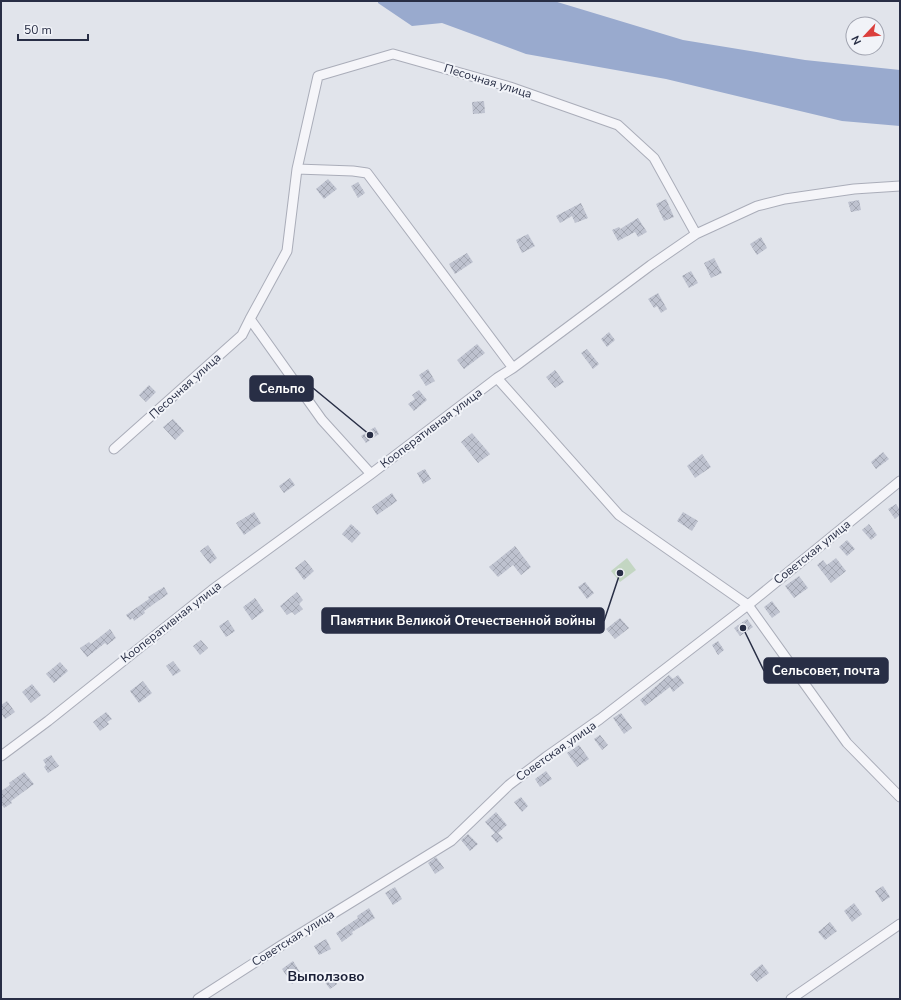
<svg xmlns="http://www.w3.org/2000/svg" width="901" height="1000" font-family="'Nunito Sans',sans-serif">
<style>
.green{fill:#c3d6c2}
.water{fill:#99aace}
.building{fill:url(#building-cross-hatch)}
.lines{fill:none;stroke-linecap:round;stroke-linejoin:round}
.street-casing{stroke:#aaadb9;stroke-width:11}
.street{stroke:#f5f5f9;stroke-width:9}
.labels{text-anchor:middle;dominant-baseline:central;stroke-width:4;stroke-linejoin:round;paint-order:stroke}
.street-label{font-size:12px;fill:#282e45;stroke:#f1f3f8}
.quarter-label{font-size:14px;font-weight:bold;fill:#1a1f36;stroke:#f1f3f8}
.leader{fill:none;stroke:#282e45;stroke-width:1.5}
.callout-dot{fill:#282e45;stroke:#f1f3f8;stroke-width:1.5}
.callout{fill:#282e45;stroke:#282e45;stroke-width:1.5}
.callout-label{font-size:13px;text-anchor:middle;font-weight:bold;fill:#fff}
</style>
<defs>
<pattern id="building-cross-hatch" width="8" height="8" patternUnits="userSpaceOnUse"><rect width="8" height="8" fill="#bec2cf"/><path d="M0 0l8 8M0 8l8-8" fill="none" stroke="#a3a7b3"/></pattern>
</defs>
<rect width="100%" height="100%" fill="#e1e4eb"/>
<path class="green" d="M627 558 636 570 620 582 611 571Z"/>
<path class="water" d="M378 1H554L683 40 805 60 900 70V126L842 121 666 79 526 54 442 23 412 26 378 3Z"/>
<path class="building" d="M484 101 485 113 473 114 472 102Z
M328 179 337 189 324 199 316 189Z
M358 182 365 193 358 198 351 186Z
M666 199 674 217 664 221 656 204Z
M859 200 861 210 851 212 848 202Z
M581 203 588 218 575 223 572 216 560 223 556 216Z
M638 218 647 232 638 237 635 232 618 241 612 230 619 227 620 229Z
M528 234 535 246 522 253 516 240Z
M761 237 767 248 757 255 750 244Z
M467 253 473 262 455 274 449 264Z
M714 258 722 273 711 278 704 263Z
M691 271 698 283 689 288 682 276Z
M658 293 667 309 661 313 657 306 654 308 648 299Z
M609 332 615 340 607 347 601 339Z
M477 344 485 353 464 369 457 360Z
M587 349 599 364 593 369 581 353Z
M428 369 435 381 426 386 419 375Z
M555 370 564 382 555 388 546 377Z
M149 385 156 392 146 402 139 395Z
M419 390 427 400 414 411 408 404 415 399 412 395Z
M173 419 184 431 175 440 163 427Z
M375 427 379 434 366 443 361 436Z
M472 433 490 454 478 463 461 442Z
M883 452 889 459 876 469 871 462Z
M702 454 711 467 695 478 687 466Z
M425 469 431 479 423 484 417 473Z
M290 478 295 485 284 493 279 486Z
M392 493 397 501 377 515 372 507Z
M896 504 900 510V515L895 519 888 509Z
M254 512 261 523 244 535 236 523Z
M683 512 698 521 692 531 677 521Z
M351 524 361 533 352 543 342 534Z
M869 524 877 535 871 540 862 530Z
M847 540 855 549 847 556 839 547Z
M208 545 217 558 210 564 200 551Z
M515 546 531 567 521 575 513 565 498 577 489 567Z
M836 558 846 571 831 583 817 565 823 560 827 565Z
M305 560 314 571 304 580 295 568Z
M799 576 808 588 794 598 785 586Z
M585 582 594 593 587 599 578 587Z
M164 587 168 594 144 611 145 613 134 621 133 618 130 620 126 615 149 599 148 597Z
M297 592 303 600 299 604 303 609 295 615 292 612 287 615 280 606Z
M255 598 264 611 252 620 243 607Z
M772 601 780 612 772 618 764 607Z
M620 618 629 628 615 639 606 629Z
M747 619 753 627 740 636 734 628Z
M228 620 235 631 226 637 219 626Z
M110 629 116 638 107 645 105 643 87 657 80 648 89 642 91 644Z
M201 640 208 648 200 655 193 646Z
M718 641 724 650 718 655 712 645Z
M173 661 181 671 173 676 166 666Z
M60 662 68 671 54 683 46 674Z
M669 675 673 679 678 675 684 683 673 692 670 687 645 706 640 700Z
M143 681 152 693 139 703 130 691Z
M32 684 41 695 31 703 22 692Z
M7 701 15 712 5 719 1 713V705Z
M106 712 112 719 107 722 109 724 100 731 93 722Z
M621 713 632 728 624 734 613 718Z
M600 735 608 745 602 750 594 739Z
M579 745 589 759 577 767 567 753Z
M51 755 59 766 48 773 44 767 46 765 43 760Z
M546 771 552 779 540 787 535 779Z
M24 772 34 784 11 801 12 803 4 808 1 803V791L10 785 9 783Z
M521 797 528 806 522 812 514 802Z
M496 812 507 825 498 833 503 838 497 843 491 836 495 833 485 822Z
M468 834 478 844 470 851 461 840Z
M436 857 444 868 435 874 428 863Z
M883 886 890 897 882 902 875 891Z
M395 887 402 899 393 905 385 893Z
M854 903 862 914 852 922 844 911Z
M369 908 375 918 352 932 353 934 342 942 336 933 358 918 357 916Z
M830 922 837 931 825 940 818 932Z
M326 939 331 949 319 955 314 946Z
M293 961 303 977 292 984 282 969Z
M762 964 769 973 757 982 750 974Z
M332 976 337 984 330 989 324 981Z"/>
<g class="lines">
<g class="street-casing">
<path id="street" d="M297 169 353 171 367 173 513 368
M497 378 619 515 748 605 847 743 900 797
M114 449 242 335 250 319
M371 474 322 420 250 319 287 251 297 169 318 76 393 54 510 87 618 125 654 158 696 234
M1 756 48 721 212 590 371 474 497 378 513 368 651 265 696 234 757 206 785 199 854 189 900 186
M198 999 282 945 451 841 509 785 546 757 600 719 748 605 900 481
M791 999 900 924"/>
</g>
<use href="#street" class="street"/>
</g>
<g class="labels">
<g class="street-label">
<text transform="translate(488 81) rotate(17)">Песочная улица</text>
<text transform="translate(185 386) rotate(-42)">Песочная улица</text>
<text transform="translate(431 428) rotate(-37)">Кооперативная улица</text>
<text transform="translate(812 552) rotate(-39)">Советская улица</text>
<text transform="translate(171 622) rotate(-38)">Кооперативная улица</text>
<text transform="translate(556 751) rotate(-35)">Советская улица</text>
<text transform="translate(293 938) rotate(-32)">Советская улица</text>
</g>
<g class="quarter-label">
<text x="326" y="976">Выползово</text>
</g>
</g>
<path class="leader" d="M370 435L313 388M620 573L604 621M743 628L764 671"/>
<g class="callout-dot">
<circle cx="370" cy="435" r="4"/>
<circle cx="620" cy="573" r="4"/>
<circle cx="743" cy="628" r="4"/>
</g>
<g class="callout">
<rect x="250" y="376" width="63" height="25" rx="4"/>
<rect x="322" y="608" width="282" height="25" rx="4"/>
<rect x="764" y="658" width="124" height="25" rx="4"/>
</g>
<g class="callout-label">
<text x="282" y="393">Сельпо</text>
<text x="463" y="625">Памятник Великой Отечественной войны</text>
<text x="826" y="675">Сельсовет, почта</text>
</g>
<rect width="901" height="1000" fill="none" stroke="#282e45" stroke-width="4"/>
<g transform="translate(865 36) rotate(244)"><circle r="19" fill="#f1f3f8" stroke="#a1a4b0"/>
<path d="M0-3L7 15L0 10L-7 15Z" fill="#db3f3c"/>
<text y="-6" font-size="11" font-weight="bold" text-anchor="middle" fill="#282e45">N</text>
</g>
<path d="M18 34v6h70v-6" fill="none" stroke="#282e45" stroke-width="2"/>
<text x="24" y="34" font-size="12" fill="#282e45" stroke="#f1f3f8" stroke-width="3" paint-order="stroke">50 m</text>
</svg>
